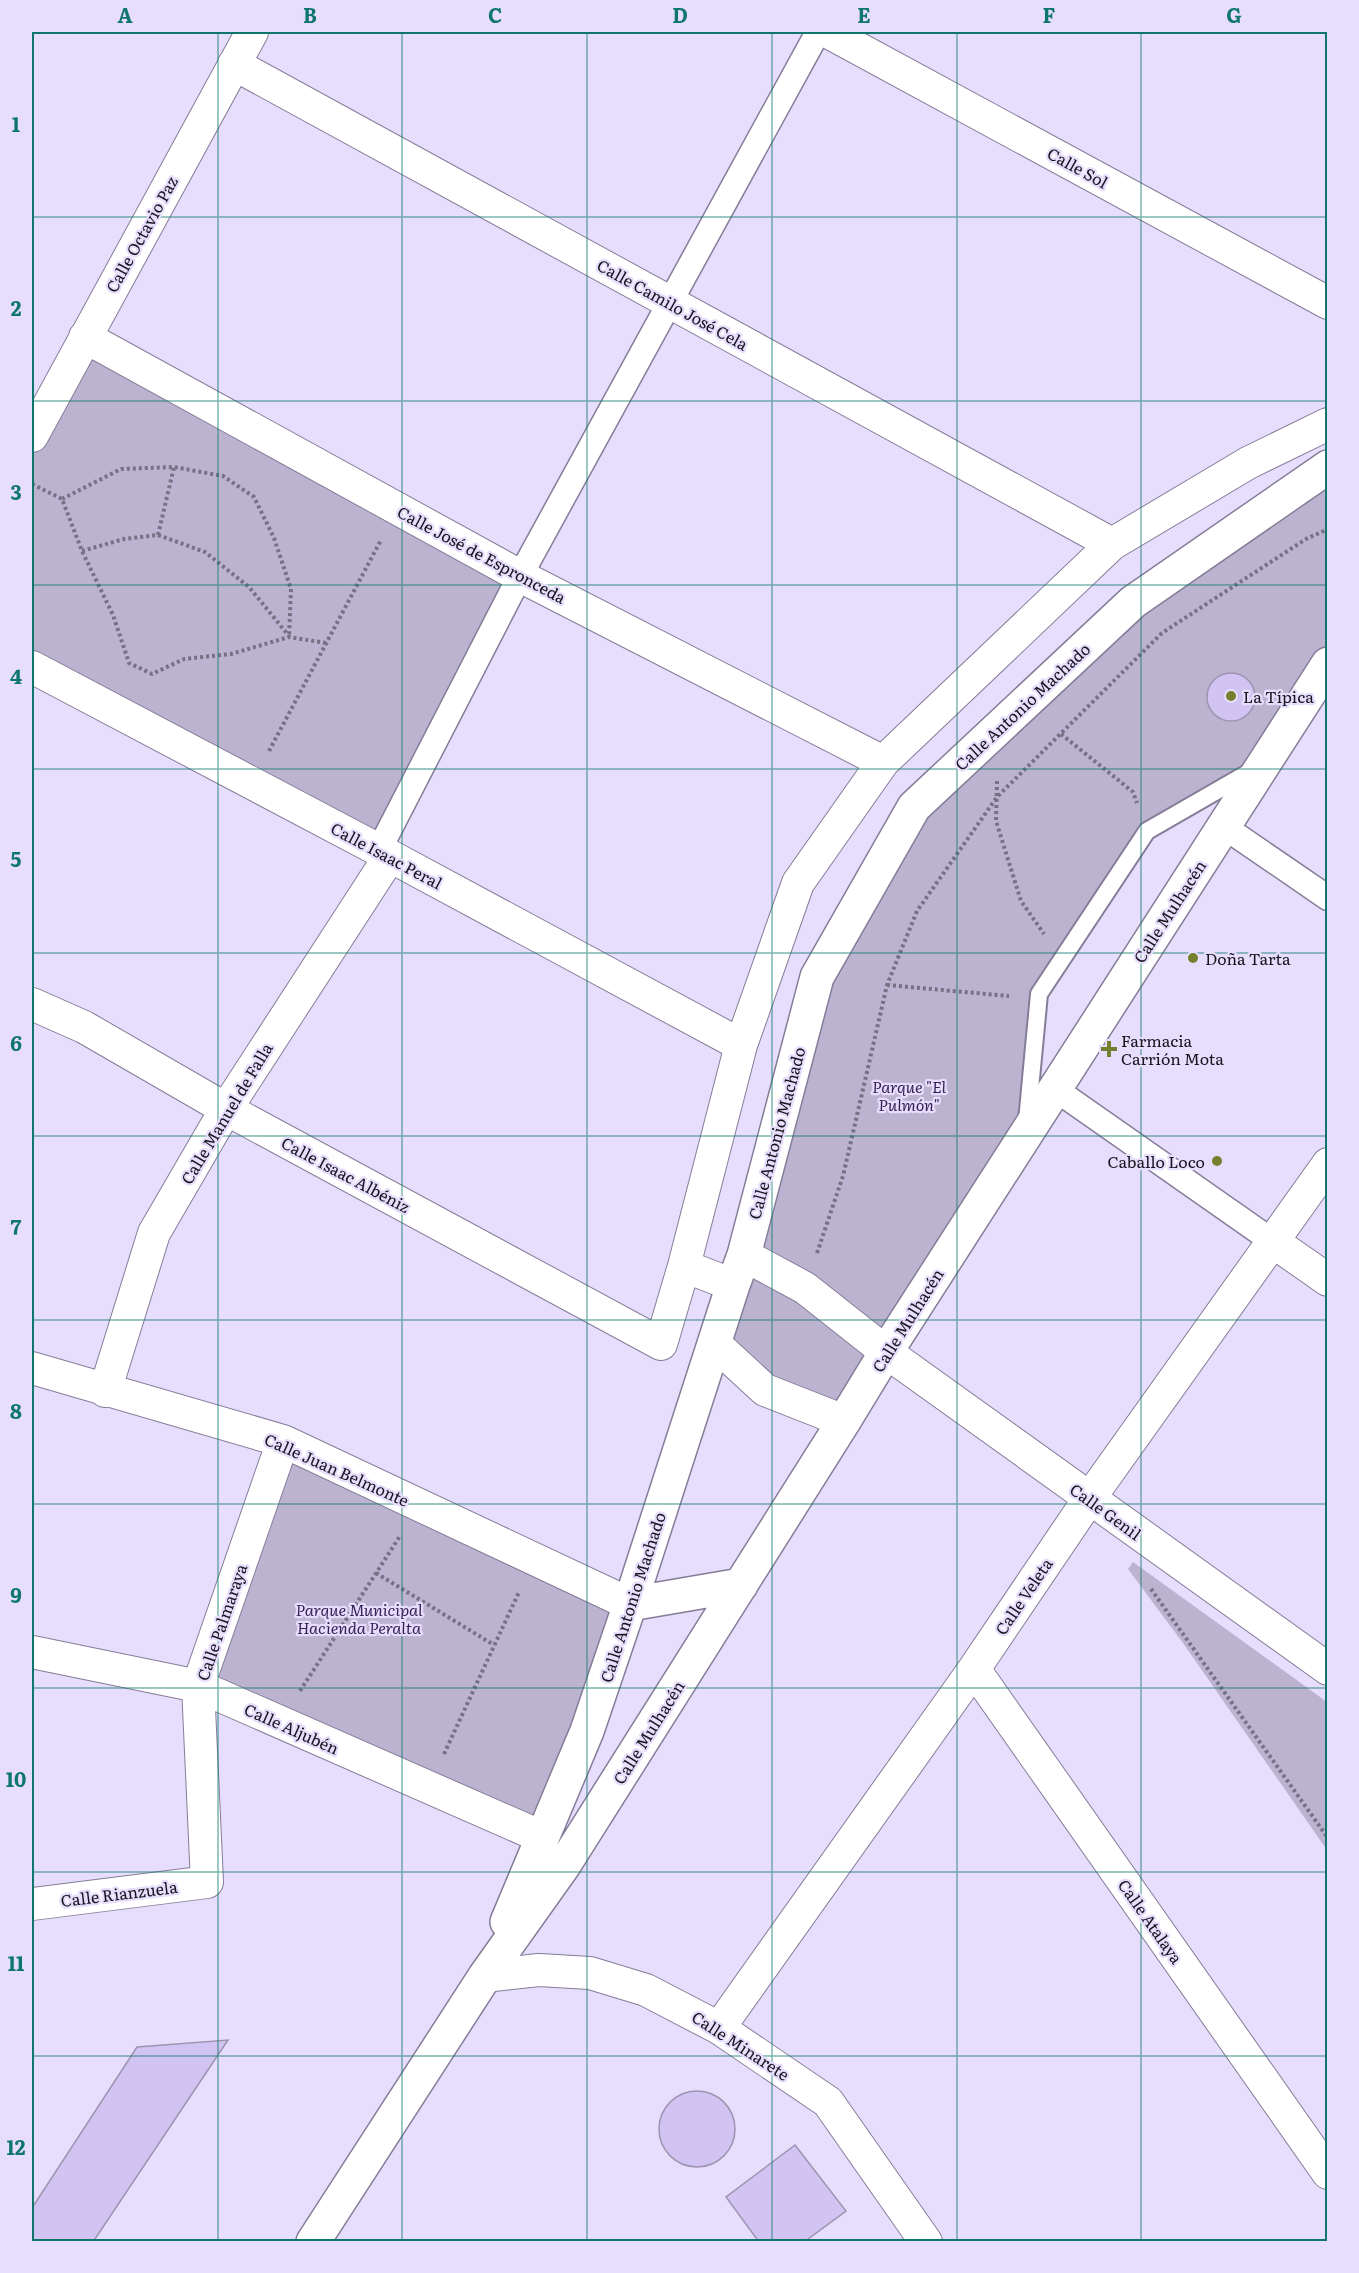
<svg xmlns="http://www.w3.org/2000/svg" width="1359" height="2273" font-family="Literata,serif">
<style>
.green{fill:#bbb3d0}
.building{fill:#d1c4f2;stroke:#9c94b0;stroke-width:1.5}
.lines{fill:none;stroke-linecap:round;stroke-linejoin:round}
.service-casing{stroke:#857d98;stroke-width:20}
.pedestrian-casing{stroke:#857d98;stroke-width:27}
.minor-casing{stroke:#857d98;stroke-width:34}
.tertiary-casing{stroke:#857d98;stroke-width:36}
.path{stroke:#777185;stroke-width:4;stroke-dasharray:3 3;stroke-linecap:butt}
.service{stroke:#fff;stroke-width:16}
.pedestrian{stroke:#fff;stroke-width:24}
.minor{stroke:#fff;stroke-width:32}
.tertiary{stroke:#fff;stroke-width:33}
.grid{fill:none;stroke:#0f766e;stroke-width:1.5;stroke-opacity:0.55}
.poi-dot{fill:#73802e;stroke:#e6defc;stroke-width:2}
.labels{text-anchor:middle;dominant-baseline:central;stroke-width:4.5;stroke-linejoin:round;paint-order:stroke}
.street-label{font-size:16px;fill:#17141e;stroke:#e6defc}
.poi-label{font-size:16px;fill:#17141e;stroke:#e6defc;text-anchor:start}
.park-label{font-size:16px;font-style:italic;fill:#341f55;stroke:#e6defc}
.neatline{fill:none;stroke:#0f766e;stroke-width:2}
.grid-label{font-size:20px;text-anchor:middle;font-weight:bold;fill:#0f766e}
</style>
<rect width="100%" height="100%" fill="#e6defc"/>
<path class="green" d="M85 337 520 576 379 850 32 667V436Z
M1327 467V664L1263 764 1147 831 1039 994 1026 1134 844 1421 715 1343 817 977 914 807 1133 602Z
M283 1441 630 1604 542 1837 198 1686Z
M1133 1562 1327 1702V1850L1183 1643 1128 1569Z"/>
<path class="building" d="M1207 697a24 24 0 1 1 48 0a24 24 0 1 1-48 0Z
M228 2040 93 2242H32V2208L137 2047Z
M659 2129a38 38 0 1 1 76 0a38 38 0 1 1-76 0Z
M795 2145 846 2211 804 2242H759L726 2197Z"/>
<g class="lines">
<g class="service-casing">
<path id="service" d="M1027 1121 1039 994 1147 831 1253 770"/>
</g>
<g class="pedestrian-casing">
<path id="pedestrian" d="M1223 826 1328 898
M379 850 520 576 818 32
M1055 1089 1272 1241"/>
</g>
<g class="minor-casing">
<path id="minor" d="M828 32 1328 303
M234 64 1112 544
M85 337 520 576 883 762
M32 436 252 32
M32 667 390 856 741 1045
M32 1004 84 1027 226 1109 661 1344 684 1266 741 1045 798 883 883 762 1112 544 1248 463 1328 424
M1272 1241 1328 1280
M744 1255 805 1288 886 1352 1328 1669
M684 1266 733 1285
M714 1343 765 1390 844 1421
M32 1368 283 1441 630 1604
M105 1391 154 1233 226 1109 390 856
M32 1652 198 1686 542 1837
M974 1669 1328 2173
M32 1904 207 1882 198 1686 283 1441
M485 1976 539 1970 590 1973 646 1990 719 2028 828 2102 926 2242
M719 2028 974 1669 1089 1499 1328 1164"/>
</g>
<g class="tertiary-casing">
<path id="tertiary" d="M630 1604 741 1585
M507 1922 587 1731 630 1604 733 1285 744 1255 817 977 914 807 1133 602 1328 467
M313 2242 485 1976 564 1865 844 1421 886 1352 1328 664"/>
</g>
<path class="path" d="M32 484 62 499 82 551 113 615 129 663 152 674 184 659 231 654 289 637 326 643
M62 499 121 469 174 467 223 476 254 497 274 538 291 589 289 637
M158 535 174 467
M82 551 124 539 158 535 205 552 249 587 289 636
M1061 734 1133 792 1137 803
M269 751 381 540
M997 781 996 821 1021 901 1044 934
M887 985 1009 996
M817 1253 843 1176 887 985 917 911 997 797 1162 633 1306 539 1328 529
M376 1573 494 1645
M1151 1589 1328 1838
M300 1691 400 1536
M444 1754 519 1592"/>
<use href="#service" class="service"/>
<use href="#pedestrian" class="pedestrian"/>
<use href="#minor" class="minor"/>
<use href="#tertiary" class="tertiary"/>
</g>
<path class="grid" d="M218 32V2242M402 32V2242M587 32V2242M772 32V2242M957 32V2242M1141 32V2242M32 217H1328M32 401H1328M32 585H1328M32 769H1328M32 953H1328M32 1136H1328M32 1320H1328M32 1504H1328M32 1688H1328M32 1872H1328M32 2056H1328"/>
<g class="poi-dot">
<circle cx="1231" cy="696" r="6"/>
<circle cx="1193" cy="958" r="6"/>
<path d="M1106 1040h6v6h6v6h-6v6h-6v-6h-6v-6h6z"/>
<circle cx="1217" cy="1161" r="6"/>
</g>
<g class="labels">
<g class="street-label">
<text transform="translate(1078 167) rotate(29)">Calle Sol</text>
<text transform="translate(141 234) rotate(-61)">Calle Octavio Paz</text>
<text transform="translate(673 304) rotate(29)">Calle Camilo José Cela</text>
<text transform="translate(482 554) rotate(28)">Calle José de Espronceda</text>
<text transform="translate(1022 706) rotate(-43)">Calle Antonio Machado</text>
<text transform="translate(387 855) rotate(28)">Calle Isaac Peral</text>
<text transform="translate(1169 911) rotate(-57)">Calle Mulhacén</text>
<text transform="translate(226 1113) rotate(-59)">Calle Manuel de Falla</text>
<text transform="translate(776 1133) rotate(-75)">Calle Antonio Machado</text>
<text transform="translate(346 1174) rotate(28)">Calle Isaac Albéniz</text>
<text transform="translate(907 1320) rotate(-58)">Calle Mulhacén</text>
<text transform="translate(337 1469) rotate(24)">Calle Juan Belmonte</text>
<text transform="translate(1106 1511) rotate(36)">Calle Genil</text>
<text transform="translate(1023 1596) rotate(-56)">Calle Veleta</text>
<text transform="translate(632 1597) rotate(-72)">Calle Antonio Machado</text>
<text transform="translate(221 1622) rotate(-71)">Calle Palmaraya</text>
<text transform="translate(292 1728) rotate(24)">Calle Aljubén</text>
<text transform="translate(648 1732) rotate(-58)">Calle Mulhacén</text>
<text transform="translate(119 1893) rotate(-7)">Calle Rianzuela</text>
<text transform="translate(1151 1921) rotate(55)">Calle Atalaya</text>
<text transform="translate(741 2045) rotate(33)">Calle Minarete</text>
</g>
<g class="poi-label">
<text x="1243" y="696">La Típica</text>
<text x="1205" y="958">Doña Tarta</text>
<text x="1121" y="1040">Farmacia<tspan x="1121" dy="18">Carrión Mota</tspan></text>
<text x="1205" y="1161" text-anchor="end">Caballo Loco</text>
</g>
<g class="park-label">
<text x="909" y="1086">Parque "El<tspan x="909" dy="18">Pulmón"</tspan></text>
<text x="359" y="1609">Parque Municipal<tspan x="359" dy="18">Hacienda Peralta</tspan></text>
</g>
</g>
<rect width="1359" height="2273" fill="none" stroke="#e6defc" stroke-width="66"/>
<rect x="33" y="33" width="1293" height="2207" class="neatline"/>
<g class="grid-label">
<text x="125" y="23">A</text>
<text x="310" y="23">B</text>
<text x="495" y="23">C</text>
<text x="680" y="23">D</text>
<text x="864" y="23">E</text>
<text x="1049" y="23">F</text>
<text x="1234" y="23">G</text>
<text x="16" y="132">1</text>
<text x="16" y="316">2</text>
<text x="16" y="500">3</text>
<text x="16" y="684">4</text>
<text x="16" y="867">5</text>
<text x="16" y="1051">6</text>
<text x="16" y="1235">7</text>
<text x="16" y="1419">8</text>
<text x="16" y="1603">9</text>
<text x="16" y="1787">10</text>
<text x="16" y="1971">11</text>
<text x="16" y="2155">12</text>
</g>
</svg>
